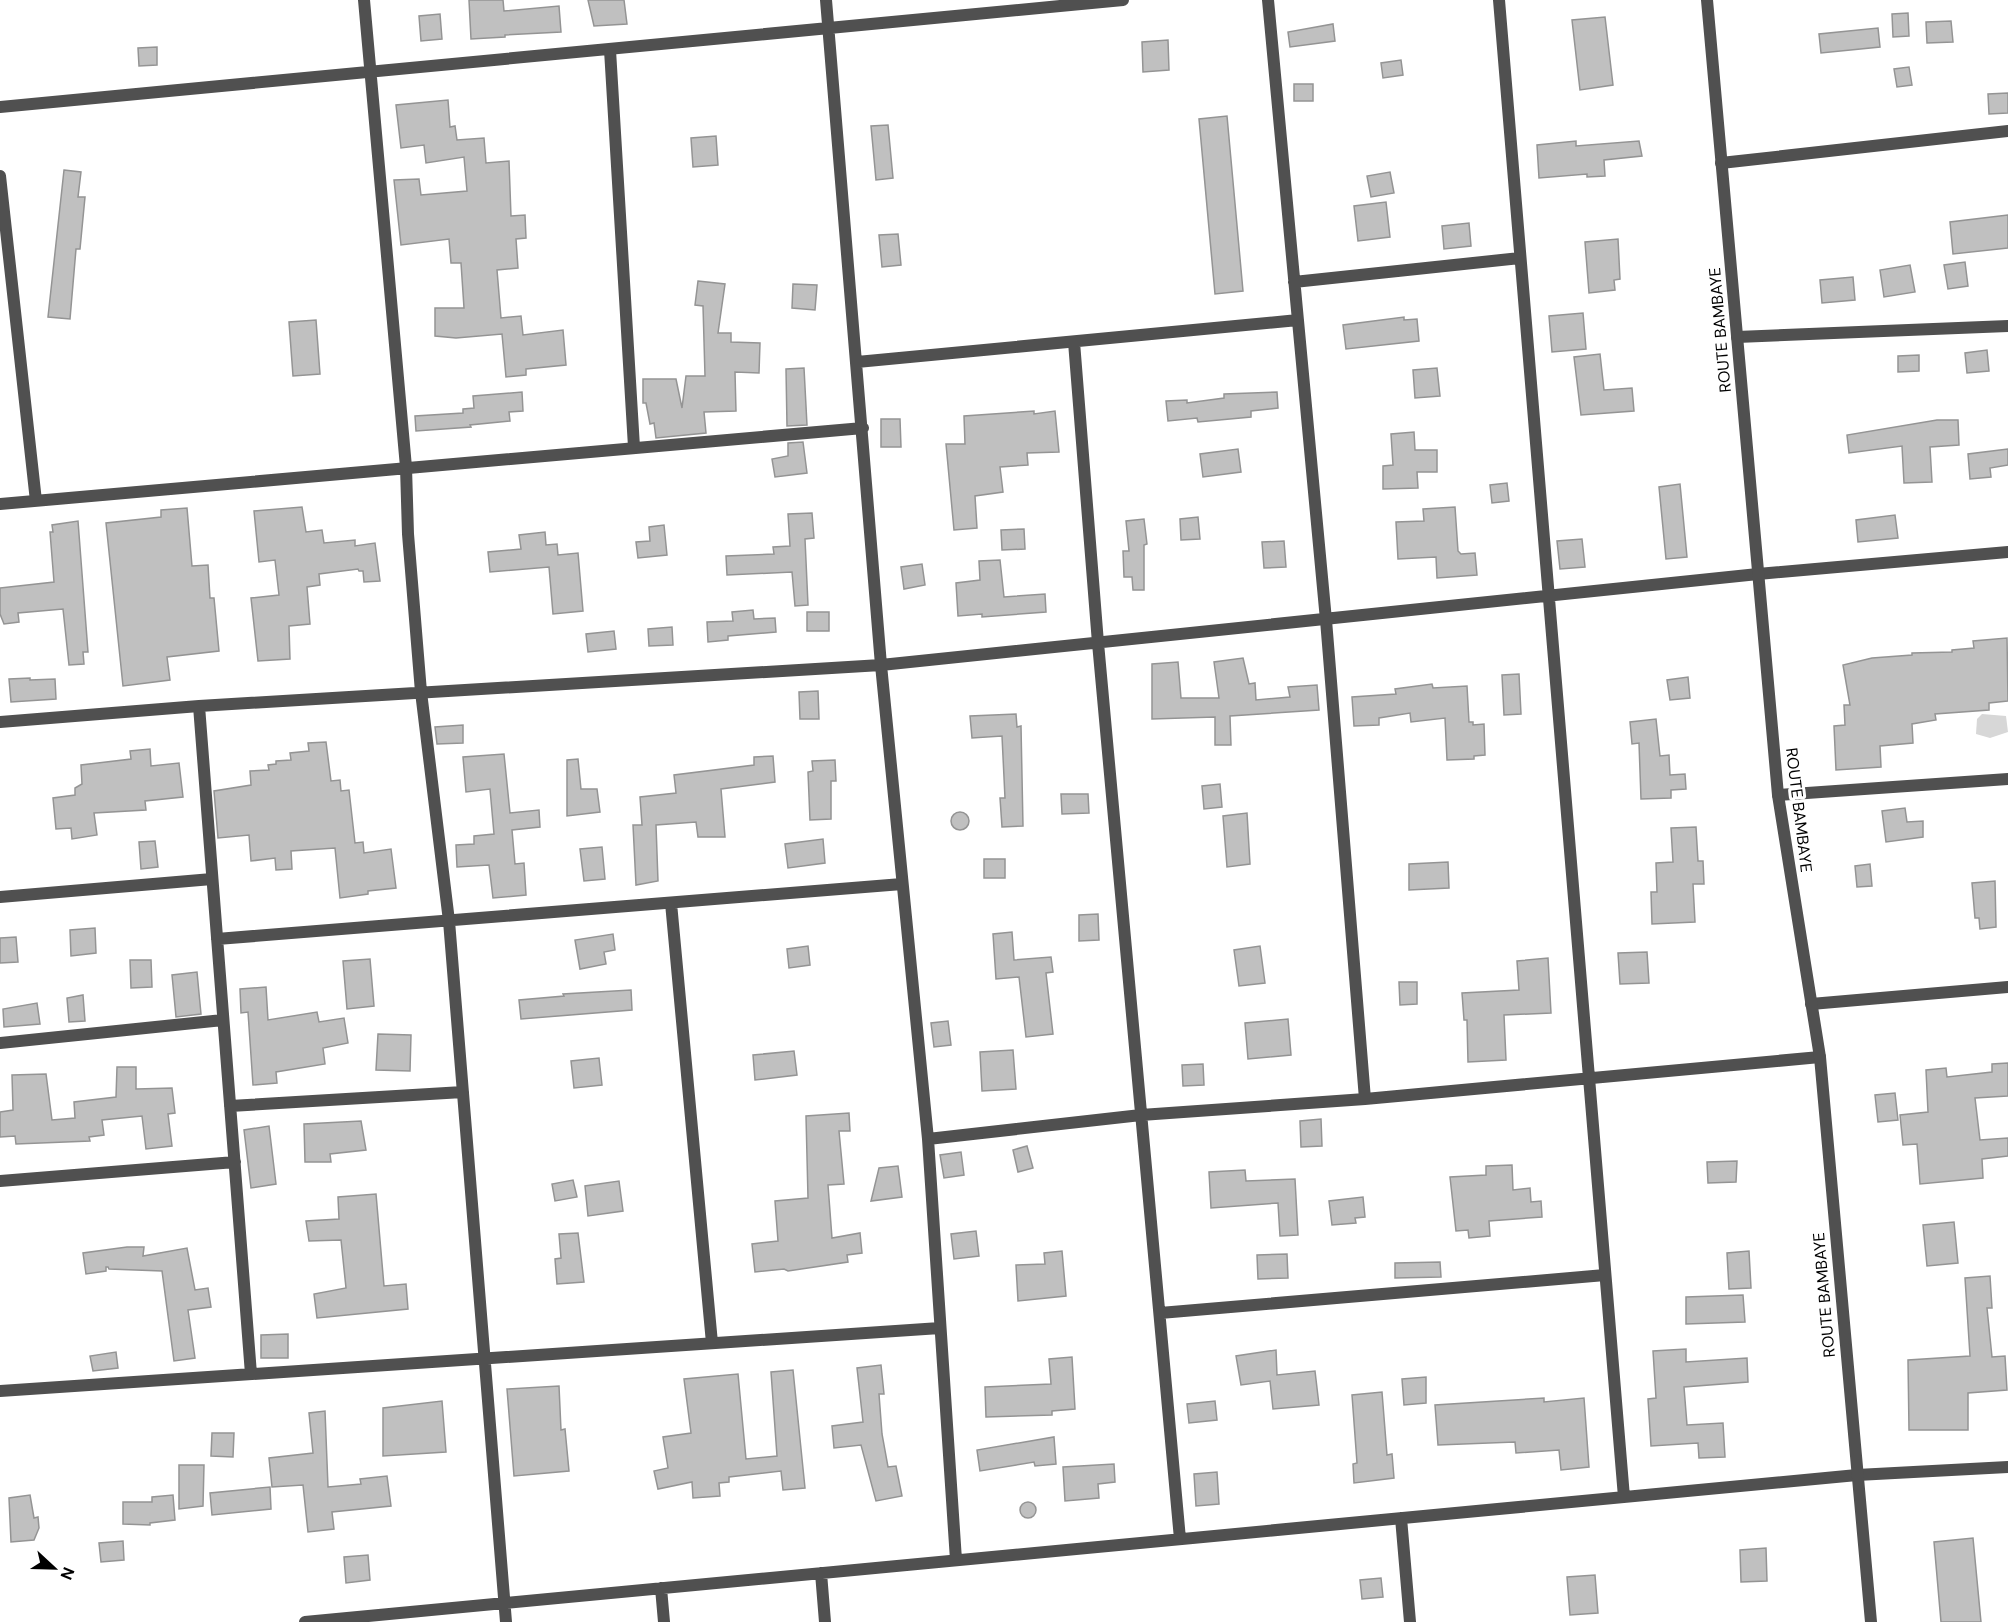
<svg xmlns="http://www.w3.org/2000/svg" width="2008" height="1622" font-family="'DM Sans',sans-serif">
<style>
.green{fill:#d7d7d7}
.building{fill:#c0c0c0;stroke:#949494;stroke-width:1.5}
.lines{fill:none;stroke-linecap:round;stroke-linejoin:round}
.minor{stroke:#505050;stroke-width:12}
.tertiary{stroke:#505050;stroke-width:12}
.labels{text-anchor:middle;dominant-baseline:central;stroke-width:6;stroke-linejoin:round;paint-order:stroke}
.street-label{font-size:16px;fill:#000;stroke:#fff}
</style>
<rect width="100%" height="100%" fill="#fff"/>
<path class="green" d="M1982 714 2006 716 2008 732 1990 738 1976 734 1977 719Z"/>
<path class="building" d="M469 0H503L504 11 559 6 561 32 505 35V37L471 39Z
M588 0H624L627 24 594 26Z
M1908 13 1909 36 1893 37 1892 14Z
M440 14 442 39 421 41 419 16Z
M1605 17 1613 85 1580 90 1572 20Z
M1951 21 1953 42 1927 43 1926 22Z
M1333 24 1335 41 1290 47 1288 32Z
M1878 28 1880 47 1821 53 1819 34Z
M1168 40 1169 70 1143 72 1142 42Z
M157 47V65L139 66 138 48Z
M1401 60 1403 75 1383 78 1381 63Z
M1909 67 1912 85 1897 87 1894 69Z
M1294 84H1313V101H1294Z
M2008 93V113L1989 114 1988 94Z
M448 100 450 127 455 126 457 140 484 138 486 163 509 161 511 216 525 215 526 238 516 239 518 268 497 270 501 318 521 316 523 335 563 330 566 365 526 369V375L506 377 502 334 456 338 435 336V308H464L461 263H451L449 239 401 245 394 180 419 179 421 195 467 191 464 157 426 163 424 145 401 148 396 105Z
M1227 116 1243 291 1215 294 1199 119Z
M888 125 893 178 876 180 871 126Z
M716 136 718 165 693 167 691 138Z
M1576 141V146L1639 141 1642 156 1604 160 1605 176 1587 177V174L1539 178 1537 145Z
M64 170 81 172 78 197H85L80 249H76L70 319 48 317Z
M1390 172 1394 193 1371 197 1367 176Z
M1386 202 1390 237 1358 241 1354 206Z
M2008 215V248L1953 254 1950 222Z
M1469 223 1471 246 1444 249 1442 226Z
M898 234 901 265 882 267 879 235Z
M1618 239 1620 279 1614 280 1615 290 1589 293 1585 242Z
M1965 262 1968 286 1948 289 1944 265Z
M1910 265 1915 292 1884 297 1880 270Z
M1853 277 1855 300 1822 303 1820 280Z
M698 281 725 284 718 333H731V342L760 343 759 373 735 372 736 411 704 412 706 433 656 438 654 423 650 424 646 403H643V379H676L682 408 686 376H705L703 306 695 305Z
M793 284 817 285 815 310 792 308Z
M1583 313 1586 349 1552 352 1549 316Z
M1404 317V320L1417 319 1419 341 1346 349 1343 325Z
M316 320 320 374 293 376 289 322Z
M1987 350 1989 371 1967 373 1965 353Z
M1600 354 1604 390 1632 388 1634 411 1581 415 1574 357Z
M1919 355V371L1898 372V356Z
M804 368 807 425 787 426 786 369Z
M1437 368 1440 396 1415 398 1413 370Z
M522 392 523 411 509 412 510 421 470 425 471 427 416 431 415 416 463 413V409L474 408 473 396Z
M1277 392 1278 408 1251 411V417L1198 422 1197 418 1168 421 1166 401 1187 400V403L1224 398V394Z
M1034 411V414L1055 411 1059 452 1027 453 1028 465 1000 467 1003 492 975 496 977 528 954 530 946 444H965L964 416Z
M881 419H900L901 447H881Z
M1937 420H1958L1959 445 1930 447 1932 482 1904 483 1902 446 1849 453 1847 435Z
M1414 432 1415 450H1437V472H1417L1418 488 1383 489V466L1393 465 1391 434Z
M803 442 807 473 775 477 772 459 788 456V443Z
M1238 449 1241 472 1203 477 1200 454Z
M2008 449V465L1990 468 1991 477 1970 479 1968 454Z
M1507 483 1509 501 1492 503 1490 485Z
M1680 484 1687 557 1666 559 1659 487Z
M302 507 306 532 322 530 324 543 355 540V546L375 543 380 581 364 582 363 571H359L358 569 319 574 320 585 307 587 310 624 289 626 290 659 258 661 251 598 279 595 275 560 259 562 254 511Z
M1455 507 1458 551 1461 554 1475 553 1477 575 1437 578 1436 557 1398 559 1396 522 1424 521 1423 509Z
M187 508 192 566 208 565 210 598H214L219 651 167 657 170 680 123 686 106 523 161 517V510Z
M812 513 814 538 805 539 808 605 795 606 792 572 727 575 726 556 774 554 773 547 790 546 788 514Z
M1895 515 1898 538 1858 542 1856 520Z
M1198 517 1200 539 1181 540 1180 519Z
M1144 519 1147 544 1144 545V590H1133L1132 577H1124L1123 551H1129L1126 521Z
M78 521 88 652H83L84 664 69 665 63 609 18 613 19 622 4 624 0 614V588L54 582 50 532H53L52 525Z
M664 525 667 555 638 558 636 542 650 541 649 527Z
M1024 529 1025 549 1002 550 1001 530Z
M545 532 546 545 557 544 558 555 578 553 583 611 553 614 549 567 490 572 488 552 521 549 519 535Z
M1582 539 1585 567 1560 569 1557 541Z
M1284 541 1286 567 1264 568 1262 542Z
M1000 560 1004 597 1045 594 1046 612 982 617V614L958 616 956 583 980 580 979 561Z
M922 564 925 585 904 589 901 567Z
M753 610 754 619 775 618 776 632 728 636V640L708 642 707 622 733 621 732 612Z
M807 612H829V631H807Z
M672 627 673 645 649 646 648 629Z
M614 631 616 649 588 652 586 634Z
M2007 638 2008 701 1989 703V710L1935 714 1936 720 1912 724 1913 743 1880 746 1881 767 1836 770 1834 726 1845 725 1844 705H1850L1843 665 1872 658 1912 655V653L1952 652V650L1974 648 1973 641Z
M1243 658 1249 684 1255 683 1256 700 1290 697 1288 687 1317 685 1319 710 1230 716 1231 745H1215V717L1152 719V664L1178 662 1181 698H1219L1214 662Z
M1519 674 1521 714 1504 715 1502 675Z
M1688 677 1690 698 1670 700 1667 680Z
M30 678V680L55 679 56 699 11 702 9 679Z
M1432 684 1433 688 1467 686 1469 722H1473V725L1484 724 1485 755 1474 756V759L1447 760 1445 718 1411 722 1410 713 1379 718V725L1354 726 1352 697 1396 694 1395 689Z
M818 691 819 719H800L799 692Z
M1016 714 1017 727 1021 726 1023 826 1002 827 1000 798H1005L1002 736 972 738 970 716Z
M1656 719 1660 756 1669 755 1670 775 1685 774 1686 789 1671 790V798L1641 799 1639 743 1632 744 1630 722Z
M463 725V743L437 744 435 727Z
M326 742 331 781 340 780 341 791 349 790 355 843 363 842 364 853 391 849 396 888 368 891V894L340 898 335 848 291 851 292 869 276 870 275 858 251 861 249 835 218 838 214 791 251 785 250 771 269 770 268 765 276 764V761L291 760 290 753 309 751 308 743Z
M150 749 151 766 179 763 183 797 145 801 146 810 94 813 97 835 72 839 71 828 56 829 53 798 75 795V788L82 784 81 765 131 759 130 751Z
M504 754 510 813 539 810 540 827 512 830 515 864 524 863 526 895 493 898 489 865 457 867 456 845 474 844V836L494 834 490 789 466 792 463 757Z
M773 756 775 782 721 789 725 837H698L696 822 656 825 658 881 636 885 633 825H642L640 797 676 793 674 775 754 765V757Z
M578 759 581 789H597L600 812 567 816V760Z
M835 760 836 781H831V819L810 820 808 772 813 771 812 761Z
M1220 784 1222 807 1204 809 1202 786Z
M1061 794H1088L1089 813 1062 814Z
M1905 808 1907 822 1923 821V837L1886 842 1882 811Z
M951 821a9 9 0 1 1 18 0a9 9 0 1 1-18 0Z
M1247 813 1250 864 1227 867 1223 816Z
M1696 827 1698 861H1703L1704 884H1693L1695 922 1652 924 1651 892H1657L1656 863 1673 862 1671 828Z
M823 839 825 863 788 868 785 844Z
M155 841 158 867 141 869 139 842Z
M602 847 605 879 584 881 580 849Z
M984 859H1005V878H984Z
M1448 862 1449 888 1409 890V864Z
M1870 864 1872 886 1857 887 1855 866Z
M1995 881 1996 927 1980 929 1979 918H1975L1972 883Z
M1098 914 1099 940 1079 941V915Z
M95 928 96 953 71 956 70 930Z
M1012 932 1014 960 1051 957 1053 972 1046 973 1053 1034 1026 1037 1019 977 996 979 993 934Z
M613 934 615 950 604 952 606 964 580 969 575 940Z
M16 937 18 962 0 963V938Z
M808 946 810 965 789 968 787 949Z
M1260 946 1265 983 1239 986 1234 950Z
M1647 952 1649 983 1620 984 1618 953Z
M1548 958 1551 1013 1504 1015 1506 1060 1468 1062 1467 1020H1464L1462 993 1519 990 1517 961Z
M370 959 374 1006 347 1009 343 961Z
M130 960H151L152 987 131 988Z
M197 972 201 1014 176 1017 172 975Z
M1399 982H1417V1004L1400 1005Z
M266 987 268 1020 317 1012 319 1022 344 1018 348 1043 323 1048 325 1064 276 1072 277 1083 253 1085 248 1012 241 1013 240 989Z
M631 990 632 1010 521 1019 519 1000 564 996 563 994Z
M83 995 85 1021 69 1022 67 998Z
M37 1003 40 1024 4 1027 3 1009Z
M1288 1019 1291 1055 1248 1059 1245 1023Z
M948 1021 951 1045 934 1047 931 1023Z
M378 1034 411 1035 410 1071 376 1070Z
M1013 1050 1016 1089 982 1091 980 1052Z
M794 1051 797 1075 755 1080 753 1055Z
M599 1058 602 1085 574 1088 571 1061Z
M2008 1063V1096L1975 1098 1980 1140 2008 1138V1156L1982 1159 1983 1178 1920 1184 1917 1144 1903 1145 1900 1115 1928 1112 1926 1070 1946 1068 1947 1077 1992 1072V1064Z
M1203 1064 1204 1085 1183 1086 1182 1065Z
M117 1067H136V1089L172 1088 175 1113 168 1114 172 1146 146 1149 142 1116 102 1120 104 1135 89 1137 90 1141 16 1144 15 1136 0 1137V1112L13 1110 12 1075 46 1074 52 1120 75 1118 74 1102 116 1097Z
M1895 1093 1898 1120 1878 1122 1875 1095Z
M849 1113 850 1131H839L844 1184 828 1185 832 1238 860 1233 862 1253 847 1255 848 1262 788 1271 784 1269 755 1272 752 1244 778 1241 775 1201 808 1198 806 1116Z
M1321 1119 1322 1146 1301 1147 1300 1121Z
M361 1121 366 1150 330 1154 331 1162H305L304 1124Z
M269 1126 276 1184 251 1188 244 1130Z
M1027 1146 1033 1168 1018 1172 1013 1150Z
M961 1152 964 1175 944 1178 940 1155Z
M1737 1161 1736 1182 1708 1183 1707 1162Z
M1512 1165 1513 1190 1530 1188 1531 1202 1541 1201 1542 1217 1489 1221 1490 1236 1469 1238 1468 1230 1456 1231 1450 1177 1486 1175V1166Z
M898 1166 902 1197 871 1201 879 1168Z
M1245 1170 1246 1181 1295 1179 1298 1235 1280 1236 1278 1203 1211 1208 1209 1172Z
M573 1180 577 1197 555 1201 552 1184Z
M619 1181 623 1211 588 1216 585 1186Z
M376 1194 384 1286 406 1284 408 1309 317 1318 314 1294 346 1288 341 1240 309 1241 306 1221 339 1219 338 1197Z
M1363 1197 1365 1217 1355 1218 1356 1223 1332 1225 1329 1201Z
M1954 1222 1958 1263 1927 1266 1923 1225Z
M976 1231 979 1256 954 1259 951 1234Z
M578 1233 584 1282 557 1284 555 1259 561 1258 559 1234Z
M127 1247H144L143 1256 187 1248 195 1290 208 1288 211 1307 188 1310 195 1358 174 1361 162 1271 109 1269 108 1267H106V1271L86 1274 83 1253Z
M1062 1251 1066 1296 1018 1301 1016 1265 1045 1264 1044 1253Z
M1749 1251 1751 1288 1729 1289 1727 1253Z
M1287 1254 1288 1278 1258 1279 1257 1255Z
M1440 1262 1441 1277 1395 1278V1263Z
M1990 1276 1992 1308H1987L1992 1357 2005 1356 2007 1390 1968 1393V1430H1909L1908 1360 1970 1356 1965 1278Z
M1743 1295 1745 1322 1686 1324V1297Z
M288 1334V1358H261V1335Z
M1686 1349V1362L1747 1358 1748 1382 1684 1387 1687 1425 1723 1423 1725 1457 1699 1458 1698 1443 1651 1446 1648 1399 1656 1398 1653 1351Z
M1276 1350 1277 1375 1315 1371 1319 1405 1273 1409 1270 1381 1241 1385 1236 1356Z
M116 1352 118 1368 93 1371 90 1356Z
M1072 1357 1075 1409 1052 1411V1415L986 1417 985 1387 1051 1384 1049 1359Z
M881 1365 884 1394H879L882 1434 888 1467 896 1466 902 1496 876 1501 861 1445 834 1448 832 1426 863 1422 857 1368Z
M793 1370 805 1488 783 1490 781 1471 729 1477V1482L719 1483 720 1496 693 1498 692 1482 658 1489 654 1471 668 1468 663 1437 691 1433 684 1379 738 1374 746 1459 777 1456 771 1372Z
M1426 1377V1403L1404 1405 1402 1379Z
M559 1386 561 1430 565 1429 569 1471 514 1476 507 1389Z
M1382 1392 1387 1455 1392 1454 1394 1478 1354 1483 1353 1464 1357 1463 1352 1395Z
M1544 1398V1402L1584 1398 1589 1467 1561 1470 1559 1450 1516 1453 1515 1442 1438 1445 1435 1405Z
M442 1401 446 1452 383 1456V1408Z
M1215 1401 1217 1420 1189 1423 1187 1404Z
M325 1411 328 1487 361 1484 360 1479 387 1476 391 1506 332 1512 334 1529 308 1532 303 1485 272 1487 269 1458 313 1453 309 1413Z
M212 1433H234L233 1457 211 1456Z
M1054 1437 1056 1464 1035 1466 1034 1462 980 1471 977 1450Z
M1114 1464 1115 1482 1098 1484 1099 1498 1065 1501 1063 1467Z
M179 1465H204L203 1506 179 1509Z
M1217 1472 1219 1504 1196 1506 1194 1474Z
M270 1487 271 1509 212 1515 210 1493Z
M30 1495 34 1518 38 1517 39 1528 34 1540 11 1542 9 1498Z
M173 1495 175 1520 150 1523V1525L123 1524V1502H152V1497Z
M1020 1510a8 8 0 1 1 16 0a8 8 0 1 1-16 0Z
M1973 1538 1981 1622H1941L1934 1542Z
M123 1541 124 1560 101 1562 99 1543Z
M1766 1548 1767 1581 1741 1582 1740 1550Z
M368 1555 370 1580 346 1583 344 1557Z
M1595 1575 1598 1613 1570 1615 1567 1577Z
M1381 1578 1383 1597 1362 1599 1360 1580Z"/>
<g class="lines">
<path class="minor" d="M364 0 406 467 408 534 421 692 449 921 506 1622
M826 0 881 665 928 1139 956 1560
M1268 0 1326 620 1365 1099
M1499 0 1624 1497
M610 50 634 447
M0 107 1123 0
M1721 163 2008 131
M0 176 36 501
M1294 282 1520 258
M1737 337 2008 326
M1074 342 1098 643 1180 1539
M857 362 1298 320
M0 504 863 428
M199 706 251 1374
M0 722 199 706 881 665 1758 574 2008 552
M1778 795 2008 779
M0 897 212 879
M671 903 712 1343
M217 939 902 884
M1811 1004 2008 987
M0 1043 223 1020
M230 1106 463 1092
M928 1139 1141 1115 1365 1099 1820 1057
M0 1181 235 1162
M1160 1313 1605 1275
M0 1391 940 1328
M1401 1518 1410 1622
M821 1573 825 1622
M661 1588 664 1622
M305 1622 1857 1475 2008 1467"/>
<path class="tertiary" d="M1707 0 1778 795 1820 1057 1871 1622"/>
</g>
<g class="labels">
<g class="street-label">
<text transform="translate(1720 330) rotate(-95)">ROUTE BAMBAYE</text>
<text transform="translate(1799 810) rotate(83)">ROUTE BAMBAYE</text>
<text transform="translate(1824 1295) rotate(-95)">ROUTE BAMBAYE</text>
</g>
</g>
<g transform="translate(54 1568) rotate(112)" stroke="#ffffff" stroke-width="4.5" paint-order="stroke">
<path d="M0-4.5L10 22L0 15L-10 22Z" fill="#000000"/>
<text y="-9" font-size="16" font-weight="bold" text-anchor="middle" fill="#000000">N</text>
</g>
</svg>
